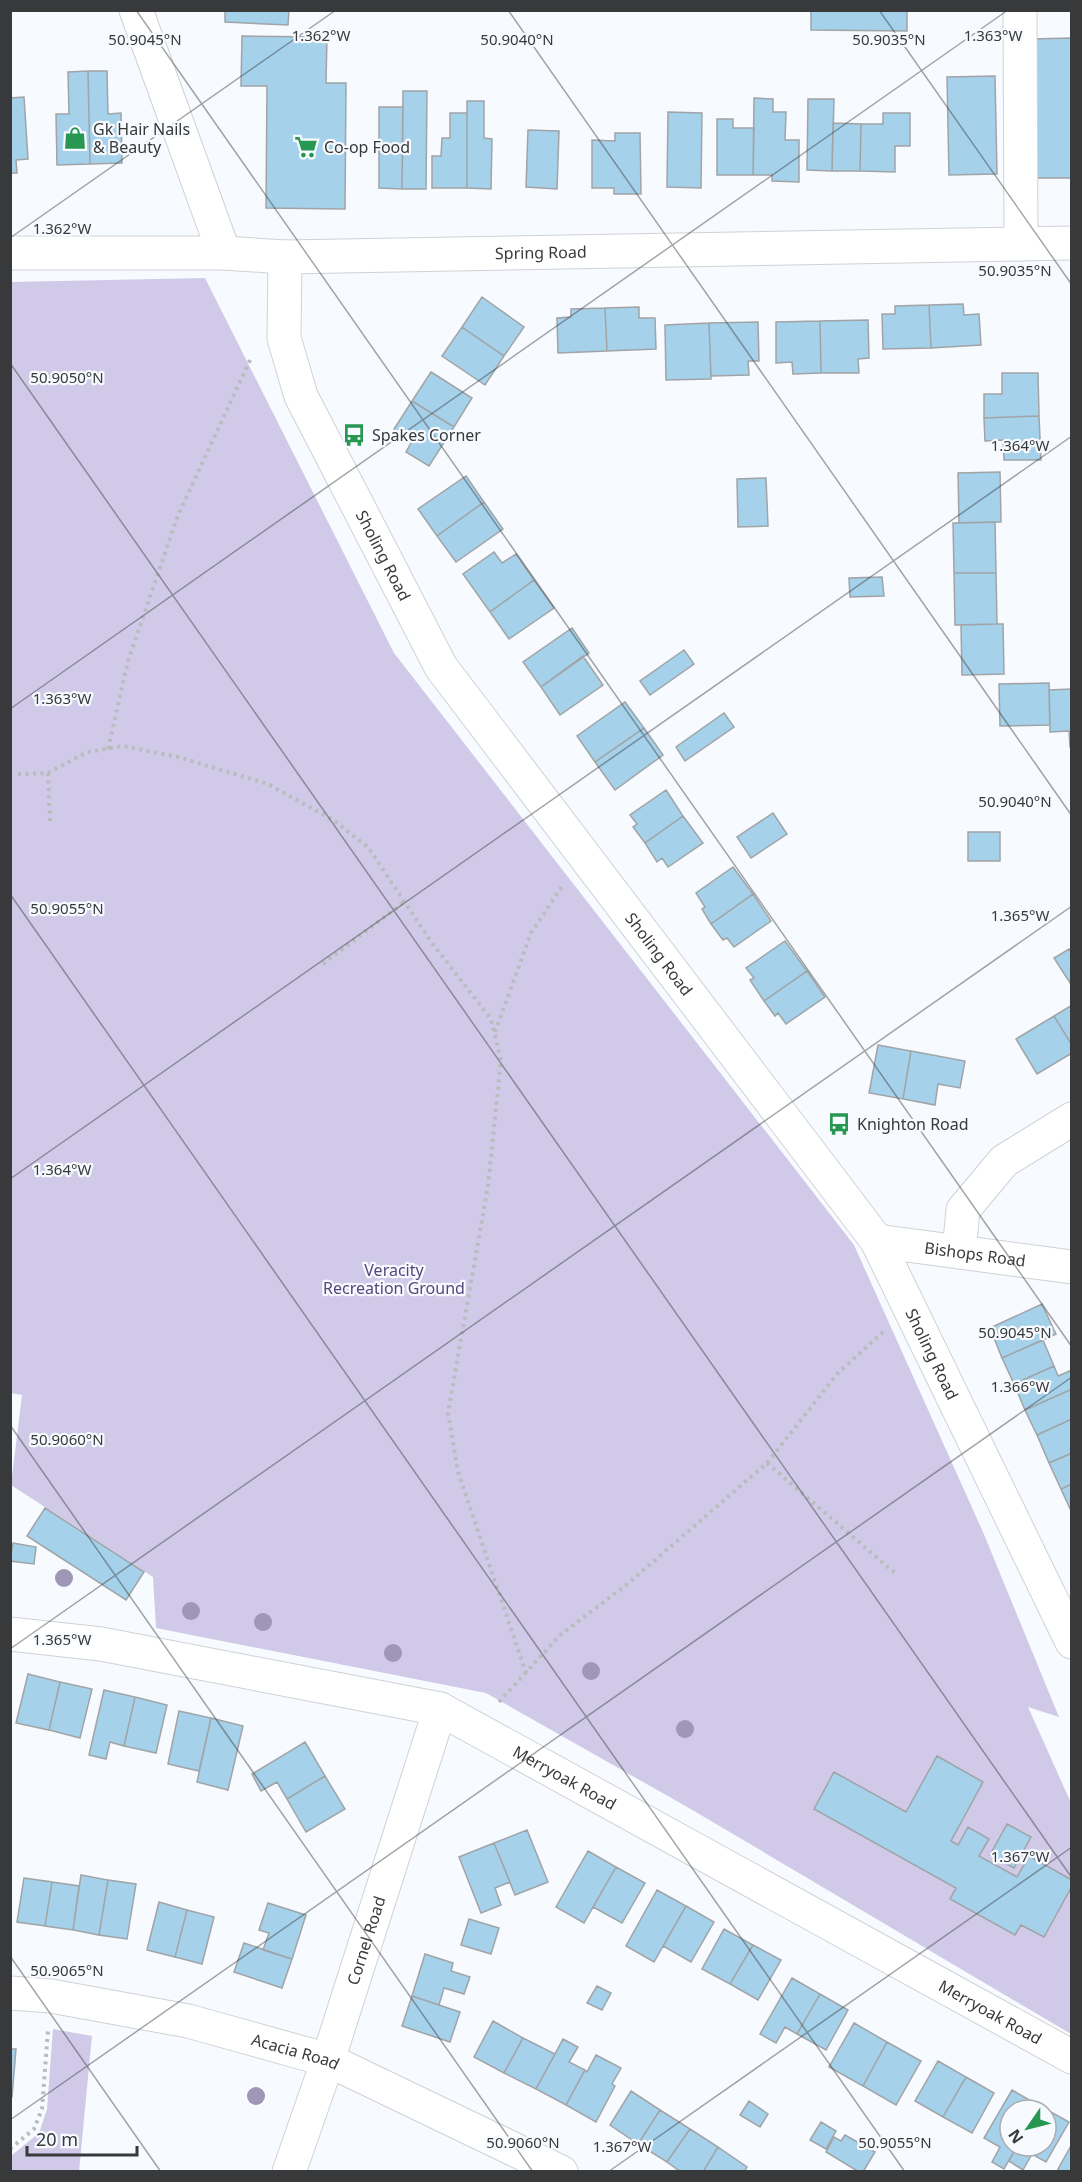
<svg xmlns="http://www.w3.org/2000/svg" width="1082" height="2182" font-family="'Noto Sans',sans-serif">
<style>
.green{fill:#d0cae8}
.building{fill:#a5d1eb;stroke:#a0a4a6;stroke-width:1.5}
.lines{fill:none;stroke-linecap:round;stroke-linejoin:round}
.minor-casing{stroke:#cfd2d6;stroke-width:35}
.path{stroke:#b9bcbf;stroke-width:4;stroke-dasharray:3 4.5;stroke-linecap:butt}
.minor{stroke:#fff;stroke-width:33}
.tree{fill:#9e97b6}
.ticks{fill:none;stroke:#37393a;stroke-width:1.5;stroke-opacity:0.45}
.labels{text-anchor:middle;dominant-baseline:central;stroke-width:4.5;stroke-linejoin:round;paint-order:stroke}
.poi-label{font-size:16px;fill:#37393a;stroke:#f7fafe;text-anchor:start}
.street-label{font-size:16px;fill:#37393a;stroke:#f7fafe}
.park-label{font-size:16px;fill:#55467c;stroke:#f7fafe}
.ticks-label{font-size:15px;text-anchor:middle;fill:#37393a;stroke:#f7fafe;stroke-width:4.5;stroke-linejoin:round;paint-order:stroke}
</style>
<rect width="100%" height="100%" fill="#f7fafe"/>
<!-- green -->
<path class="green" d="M205,278L394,653L854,1245L983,1532L1059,1717L1028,1707L1071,1803V2034L689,1808L486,1693L156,1628L153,1577L11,1485L22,1395L11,1393V282Z
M53,2029L92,2036L79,2171H11V2156L39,2133L47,2109Z"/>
<!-- building -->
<path class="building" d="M225,10H289L288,25L225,22Z
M811,10H907V31L811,30Z
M242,36L327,37L326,83H346L345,209L266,208L267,86H241Z
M1072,38V178H1032L1030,39Z
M88,71L90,164L57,165L56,114H69L68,72Z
M88,71H107L108,114L121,113L122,163L90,164Z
M995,76L997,174L949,175L947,77Z
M403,91H427L426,189H402Z
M24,97L28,159L16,160L17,173H10V98Z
M754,98L773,99V112H786L785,140H799V182L772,181V175H753Z
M808,99H834L832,171L807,170Z
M467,101H484V138L492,139L491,189L467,188Z
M379,107H403L402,189L379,188Z
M668,112L702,113L701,188L667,187Z
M450,113H467V188H432V156H441L442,138H450Z
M883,113H910V146H895V172L860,171L861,124H883Z
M717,119H733V128H754L753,175H717Z
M833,123L861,124L860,171H832Z
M528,130L559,131L557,189L526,187Z
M615,133H640L641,194H614V188H592V140L615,141Z
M482,297L524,327L504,356L462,327Z
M963,304L964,315L979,314L981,345L931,348L929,305Z
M929,305L931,348L883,349L882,314H895V306Z
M639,307V318H655L656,349L607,351L605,308Z
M605,308L607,351L558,353L557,318L571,317V309Z
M868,320L869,358L858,359L859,373H821L820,321Z
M820,321L821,373L793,374L792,362L776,363V322Z
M758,322L759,361H748L749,375L711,376L709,323Z
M709,323L711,379L666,380L665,325Z
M462,327L504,356L485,385L442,356Z
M431,372L472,398L454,427L412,401Z
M1002,373H1038L1039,416L984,418V394H1002Z
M412,401L454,427L429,466L406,452L412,441L394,429Z
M1039,416L1041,460H1004L1003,440L985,441L984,418Z
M1000,472L1001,522L959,523L958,473Z
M466,476L484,502L437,536L418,509Z
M766,478L768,526L738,527L737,479Z
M484,502L503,529L456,562L437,536Z
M995,522L996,573H954L953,523Z
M494,552L502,563L516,554L534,580L490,612L463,574Z
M954,573H996L997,624L955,625Z
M882,577L884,596L850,597L849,578Z
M534,580L554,608L509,639L490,612Z
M997,624H1003L1004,674L962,675L961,625Z
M572,628L589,653L541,687L523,662Z
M684,650L694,664L650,695L640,681Z
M583,656L603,685L560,715L541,687Z
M1049,683L1050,725L1000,726L999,684Z
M1072,689V747H1070L1069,731L1050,732L1049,690Z
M625,702L644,728L595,762L577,736Z
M724,713L734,727L685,761L676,747Z
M644,728L663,755L615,790L595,762Z
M666,790L683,816L645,843L633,827L637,824L630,815Z
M773,813L787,834L751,858L737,837Z
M683,816L703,843L668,867L662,858L657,862L645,843Z
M968,832H1000V861H968Z
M733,867L753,894L711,924L702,909L705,907L696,893Z
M753,894L771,921L734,947L727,938L723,940L711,924Z
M785,941L807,971L764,1001L750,980L754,978L746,968Z
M1069,949L1072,954V986L1054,958Z
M807,971L825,997L786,1024L778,1013L775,1016L764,1001Z
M1072,1005V1045L1054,1016Z
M1054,1016L1072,1045V1053L1037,1074L1016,1039Z
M878,1045L911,1051L903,1099L869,1093Z
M911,1051L965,1061L960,1088L938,1084L935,1105L903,1099Z
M1042,1304L1056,1334L1002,1358L990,1328Z
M1043,1340L1054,1366L1014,1384L1002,1358Z
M1054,1366L1058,1376L1072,1370V1389L1025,1410L1014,1384Z
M1072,1389V1419L1037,1435L1025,1410Z
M1072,1419V1453L1049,1463L1037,1435Z
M1072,1453V1484L1061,1489L1049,1463Z
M1072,1484V1513L1061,1489Z
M45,1508L144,1572L126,1600L27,1536Z
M13,1543L36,1547L34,1564L10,1561Z
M28,1674L60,1682L49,1730L16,1723Z
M60,1682L92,1689L80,1738L49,1730Z
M104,1690L135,1697L124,1746L110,1742L106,1759L89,1755Z
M135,1697L167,1705L156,1753L124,1746Z
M179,1711L211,1718L199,1771L168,1764Z
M211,1718L243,1726L228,1790L197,1782Z
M305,1742L325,1776L287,1799L277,1782L261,1791L252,1774Z
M937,1756L983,1782L951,1841L958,1845L968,1827L989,1839L979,1856L1017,1877L1029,1856L1072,1880V1886L1044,1937L1021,1925L1015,1935L950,1899L956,1888L814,1809L834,1772L906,1812Z
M325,1776L345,1809L306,1832L287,1799Z
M1007,1824L1031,1837L1014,1868L990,1855Z
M527,1830L548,1882L515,1895L494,1843Z
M494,1843L510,1882L495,1888L501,1905L481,1913L459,1857Z
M588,1851L616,1867L584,1923L556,1907Z
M616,1867L645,1883L622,1923L593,1907Z
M81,1875L108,1880L99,1935L73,1930Z
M24,1878L52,1882L45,1926L17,1922Z
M108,1880L136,1884L127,1939L99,1935Z
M52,1882L79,1886L73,1930L45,1926Z
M657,1890L686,1906L654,1962L626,1946Z
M159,1902L187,1910L175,1957L147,1950Z
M268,1903L306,1915L292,1959L263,1950L269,1933L259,1930Z
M686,1906L714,1922L691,1962L663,1946Z
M187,1910L214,1917L202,1964L175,1957Z
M469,1919L499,1928L491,1954L461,1945Z
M724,1929L753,1945L730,1984L702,1969Z
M244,1943L292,1959L282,1988L234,1972Z
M753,1945L781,1960L758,2000L730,1984Z
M425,1954L453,1963L451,1971L470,1977L464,1994L444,1988L439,2005L412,1996Z
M792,1978L820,1994L797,2034L785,2027L776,2043L760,2034Z
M597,1986L611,1993L602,2010L587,2003Z
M820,1994L848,2010L826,2050L797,2034Z
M412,1996L460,2012L450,2042L402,2026Z
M493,2021L523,2038L504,2073L474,2057Z
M854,2023L887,2042L863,2086L829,2067Z
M523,2038L555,2054L536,2089L504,2073Z
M563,2039L578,2047L569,2062L585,2070L566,2105L536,2089Z
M887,2042L921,2061L896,2105L863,2086Z
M10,2049H16L12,2097H10Z
M596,2055L621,2068L612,2084L615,2086L596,2122L566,2105L585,2070L587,2072Z
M938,2061L966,2077L943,2117L915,2101Z
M966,2077L994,2093L972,2133L943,2117Z
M1012,2090L1040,2106L1038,2110H1010V2146H1017L1004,2169L992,2162L1000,2147L984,2138Z
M631,2091L660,2110L638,2144L610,2125Z
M749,2101L768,2114L760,2127L740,2115Z
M1040,2106L1069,2122L1046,2162L1032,2154L1023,2170L1009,2161L1017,2146H1046V2110H1038Z
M660,2110L690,2129L667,2162L638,2144Z
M821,2122L836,2131L826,2149L810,2140Z
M690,2129L718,2147L703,2172H681L667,2162Z
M845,2135L875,2152L863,2172H859L826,2152L834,2137L841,2141Z
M1072,2144V2172H1062L1058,2169Z
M718,2147L747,2167L744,2172H703Z"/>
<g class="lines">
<!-- minor casing -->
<g class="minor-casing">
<g id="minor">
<path d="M136,10L224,253"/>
<path d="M1020,10L1021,244"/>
<path id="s1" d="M10,253H224L285,257L1072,243"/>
<path id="s2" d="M285,257L284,338L301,396L441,667L877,1241L1072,1642"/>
<path id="s3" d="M877,1241L1072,1267"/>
<path d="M959,1252L963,1210L1004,1161L1072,1119"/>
<path id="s4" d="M10,1634L101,1644L440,1709L1072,2057"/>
<path id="s5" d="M10,1993L51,1996L188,2021L328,2060L561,2172"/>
<path id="s6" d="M289,2172L328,2060L440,1709"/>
</g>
</g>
<!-- path -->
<path class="path" d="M108,749L128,661L178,515L252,356
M48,773L50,821
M18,774L48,773L87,752L123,746L178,757L268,784L333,820L368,847L432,943L491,1019L501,1060L488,1186L448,1413L458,1472L526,1673
M323,964L404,902
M495,1032L531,933L563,885
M767,1463L896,1574
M499,1702L560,1635L625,1586L767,1463L838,1373L883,1332
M10,2149L34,2129L42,2109L48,2030"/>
<!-- minor -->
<use href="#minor" class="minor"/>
</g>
<!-- trees -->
<g class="tree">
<circle cx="64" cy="1578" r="9"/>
<circle cx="191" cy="1611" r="9"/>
<circle cx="263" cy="1622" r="9"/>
<circle cx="393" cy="1653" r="9"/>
<circle cx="591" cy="1671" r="9"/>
<circle cx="685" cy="1729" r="9"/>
<circle cx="256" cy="2096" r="9"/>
</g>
<!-- ticks -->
<path class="ticks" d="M136,10L1072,1347M508,10L1072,816M879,10L1072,285M10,238L336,10M10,363L1072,1878M10,709L1008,10M10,894L905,2172M10,1179L1072,436M10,1425L533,2172M10,1649L1072,906M10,1956L161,2172M10,2120L1072,1377M608,2172L1072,1847"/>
<!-- icons -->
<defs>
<g id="shop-bare" transform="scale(1.8)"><path d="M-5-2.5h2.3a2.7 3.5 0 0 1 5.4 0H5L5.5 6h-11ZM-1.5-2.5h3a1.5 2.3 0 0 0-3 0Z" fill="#279751" stroke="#f7fafe" stroke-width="2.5" paint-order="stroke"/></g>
<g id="supermarket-bare" transform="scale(1.8)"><path d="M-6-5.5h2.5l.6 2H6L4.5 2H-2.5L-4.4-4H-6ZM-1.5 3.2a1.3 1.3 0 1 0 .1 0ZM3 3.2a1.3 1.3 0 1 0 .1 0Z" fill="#279751" stroke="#f7fafe" stroke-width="2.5" paint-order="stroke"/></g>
<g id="bus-bare" transform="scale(1.8)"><path d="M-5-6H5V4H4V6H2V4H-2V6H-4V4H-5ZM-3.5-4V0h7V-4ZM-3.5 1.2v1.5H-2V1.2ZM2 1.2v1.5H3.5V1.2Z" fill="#279751" stroke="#f7fafe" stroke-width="2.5" paint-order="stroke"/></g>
</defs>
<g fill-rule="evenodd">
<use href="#shop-bare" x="75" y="138"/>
<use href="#supermarket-bare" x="306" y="147"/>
<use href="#bus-bare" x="354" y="435"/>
<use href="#bus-bare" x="839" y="1124"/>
</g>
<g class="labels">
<!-- poi labels -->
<g class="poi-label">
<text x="93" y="129">Gk Hair Nails<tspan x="93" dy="18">&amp; Beauty</tspan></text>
<text x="324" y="147">Co-op Food</text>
<text x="372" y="435">Spakes Corner</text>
<text x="857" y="1124">Knighton Road</text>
</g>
<!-- street labels -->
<g class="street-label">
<text stroke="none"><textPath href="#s1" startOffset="531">Spring Road</textPath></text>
<text stroke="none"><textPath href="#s2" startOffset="321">Sholing Road</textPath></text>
<text stroke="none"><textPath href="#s2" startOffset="807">Sholing Road</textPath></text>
<text stroke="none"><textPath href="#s3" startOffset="99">Bishops Road</textPath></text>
<text stroke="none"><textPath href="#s2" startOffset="1293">Sholing Road</textPath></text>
<text stroke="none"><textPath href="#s4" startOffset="579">Merryoak Road</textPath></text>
<text stroke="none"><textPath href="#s6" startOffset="244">Cornel Road</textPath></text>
<text stroke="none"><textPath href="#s4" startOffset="1065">Merryoak Road</textPath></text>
<text stroke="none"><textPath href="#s5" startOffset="292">Acacia Road</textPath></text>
</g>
<!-- park labels -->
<g class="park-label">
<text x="394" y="1270">Veracity<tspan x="394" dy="18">Recreation Ground</tspan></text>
</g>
</g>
<g class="ticks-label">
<text x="321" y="41">1.362°W</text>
<text x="993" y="41">1.363°W</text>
<text x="145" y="45">50.9045°N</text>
<text x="517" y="45">50.9040°N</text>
<text x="889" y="45">50.9035°N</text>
<text x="62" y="234">1.362°W</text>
<text x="1015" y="276">50.9035°N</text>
<text x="67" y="383">50.9050°N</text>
<text x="1020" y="451">1.364°W</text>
<text x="62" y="704">1.363°W</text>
<text x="1015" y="807">50.9040°N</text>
<text x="67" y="914">50.9055°N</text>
<text x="1020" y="921">1.365°W</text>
<text x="62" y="1175">1.364°W</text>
<text x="1015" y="1338">50.9045°N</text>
<text x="1020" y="1392">1.366°W</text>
<text x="67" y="1445">50.9060°N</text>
<text x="62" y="1645">1.365°W</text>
<text x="1020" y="1862">1.367°W</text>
<text x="67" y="1976">50.9065°N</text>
<text x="523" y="2148">50.9060°N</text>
<text x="895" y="2148">50.9055°N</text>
<text x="622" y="2152">1.367°W</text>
</g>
<!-- border -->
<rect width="1082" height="2182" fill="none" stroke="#37393a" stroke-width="24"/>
<!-- north arrow -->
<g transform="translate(1028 2128) rotate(235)"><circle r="28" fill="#f7fafe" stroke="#aaadb0" stroke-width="1.5"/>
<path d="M0-4.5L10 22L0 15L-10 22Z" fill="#279751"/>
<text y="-9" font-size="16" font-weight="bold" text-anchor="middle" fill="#37393a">N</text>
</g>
<!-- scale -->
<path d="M27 2146v9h110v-9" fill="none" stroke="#37393a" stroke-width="3"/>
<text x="36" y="2146" font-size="18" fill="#37393a" stroke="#f7fafe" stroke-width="4.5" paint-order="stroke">20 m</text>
</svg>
